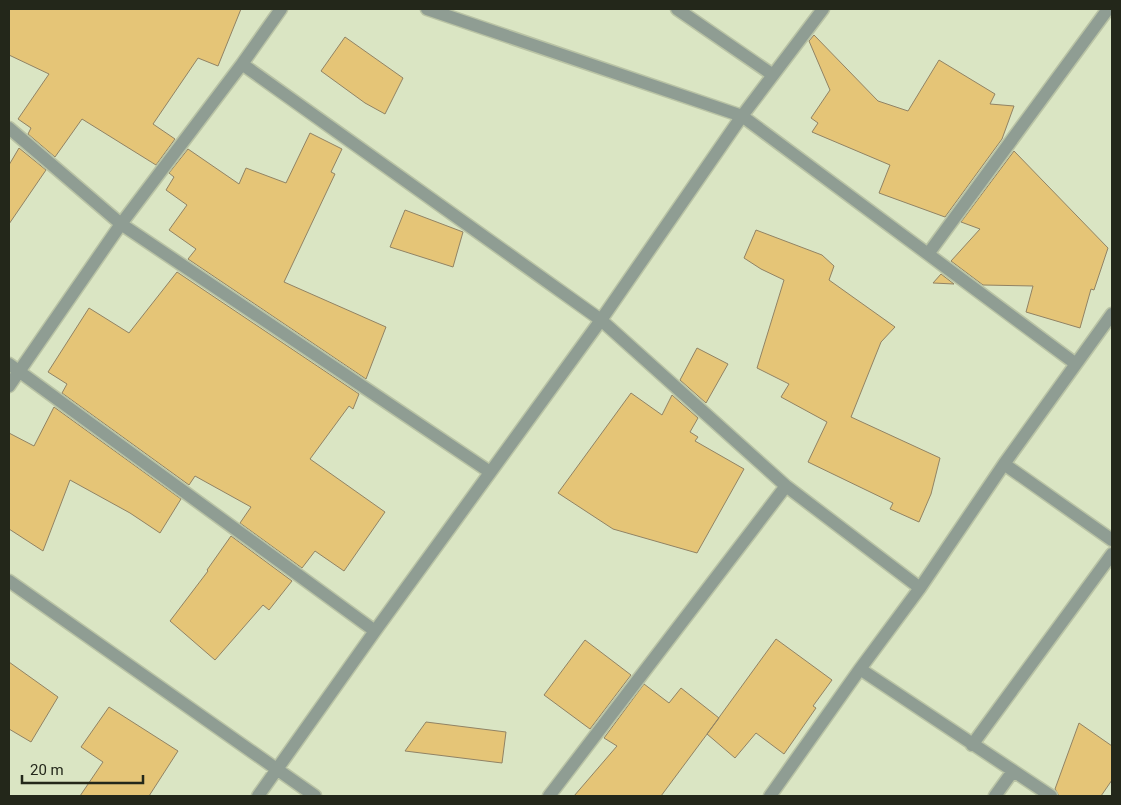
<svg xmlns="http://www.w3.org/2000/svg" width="1121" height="805" font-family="Roboto,sans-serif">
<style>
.building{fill:#e5c577;stroke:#918364}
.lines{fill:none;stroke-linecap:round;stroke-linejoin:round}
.street-casing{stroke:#b9c3a5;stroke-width:15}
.street{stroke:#8f9d93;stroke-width:12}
</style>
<rect width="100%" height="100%" fill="#dae5c3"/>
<!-- building -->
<path class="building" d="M9,9H241L218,66L198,58L153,124L175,139L156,165L82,119L55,157L28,134L31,128L18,119L49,74L9,55Z
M814,35L878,101L908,111L939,60L995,94L990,104L1014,106L1002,139L945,217L879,193L890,165L812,132L818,123L811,118L830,90L809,41Z
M345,37L403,78L385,114L365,103L321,71Z
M310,133L342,149L331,172L335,174L284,282L386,327L366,379L188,259L196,249L169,230L187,205L166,190L174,177L169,173L188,149L239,184L246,168L286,183Z
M19,148L46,170L9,224V165Z
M1014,151L1108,248L1094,290L1091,289L1080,328L1026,312L1033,286L983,285L951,261L980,229L961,222Z
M405,210L463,232L453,267L390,247Z
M756,230L822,255L834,266L829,280L895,327L881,342L851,417L940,458L931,494L919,522L890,509L893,503L808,462L827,422L781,397L789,384L757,368L784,280L761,269L744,258Z
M177,272L359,394L353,409L349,406L310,459L385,512L344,571L315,551L302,568L240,523L251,507L195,476L189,485L62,393L67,384L48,372L89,308L129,333Z
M941,274L954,284L933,283Z
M697,348L728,364L706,403L680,380Z
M631,393L662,415L672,395L698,418L690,432L698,437L695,441L744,469L697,553L613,529L558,493Z
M54,407L181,499L160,533L130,513L70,480L43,551L9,529V433L34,446Z
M231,536L292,581L269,610L263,605L215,660L170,621L208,571L207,570Z
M776,639L832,680L813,706L816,708L784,754L756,733L735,758L707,734Z
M585,640L631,675L590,729L544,695Z
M9,662L58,697L31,742L9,729Z
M644,684L669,703L681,688L719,718L661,796H574L617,746L604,738Z
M109,707L178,751L149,796H80L103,762L81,747Z
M426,722L506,732L502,763L405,751Z
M1079,723L1112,746V780L1101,796H1059L1055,789Z"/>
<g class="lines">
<!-- street casing -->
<g class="street-casing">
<path id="street" d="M427,9L742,116L1076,364
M677,9L773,75
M242,64L601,320L786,486L920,588
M9,128L121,224L490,472
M928,254L1108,9
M9,364L375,631
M9,386L121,224L242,64L281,9
M1004,464L1112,540
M9,581L315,796
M860,669L1051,796
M972,745L1112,554
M258,796L375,631L601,320L742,116L823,9
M549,796L786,486
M770,796L860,669L920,588L1004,464L1112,314
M995,796L1013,771"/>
</g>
<!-- street -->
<use href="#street" class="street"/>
</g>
<!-- border -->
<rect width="1121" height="805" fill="none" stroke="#23271a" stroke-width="20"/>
<!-- scale -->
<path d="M22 775v8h121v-8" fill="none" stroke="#23271a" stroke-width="2.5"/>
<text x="30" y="775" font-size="15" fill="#23271a" stroke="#dae5c3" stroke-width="4" paint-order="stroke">20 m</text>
</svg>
